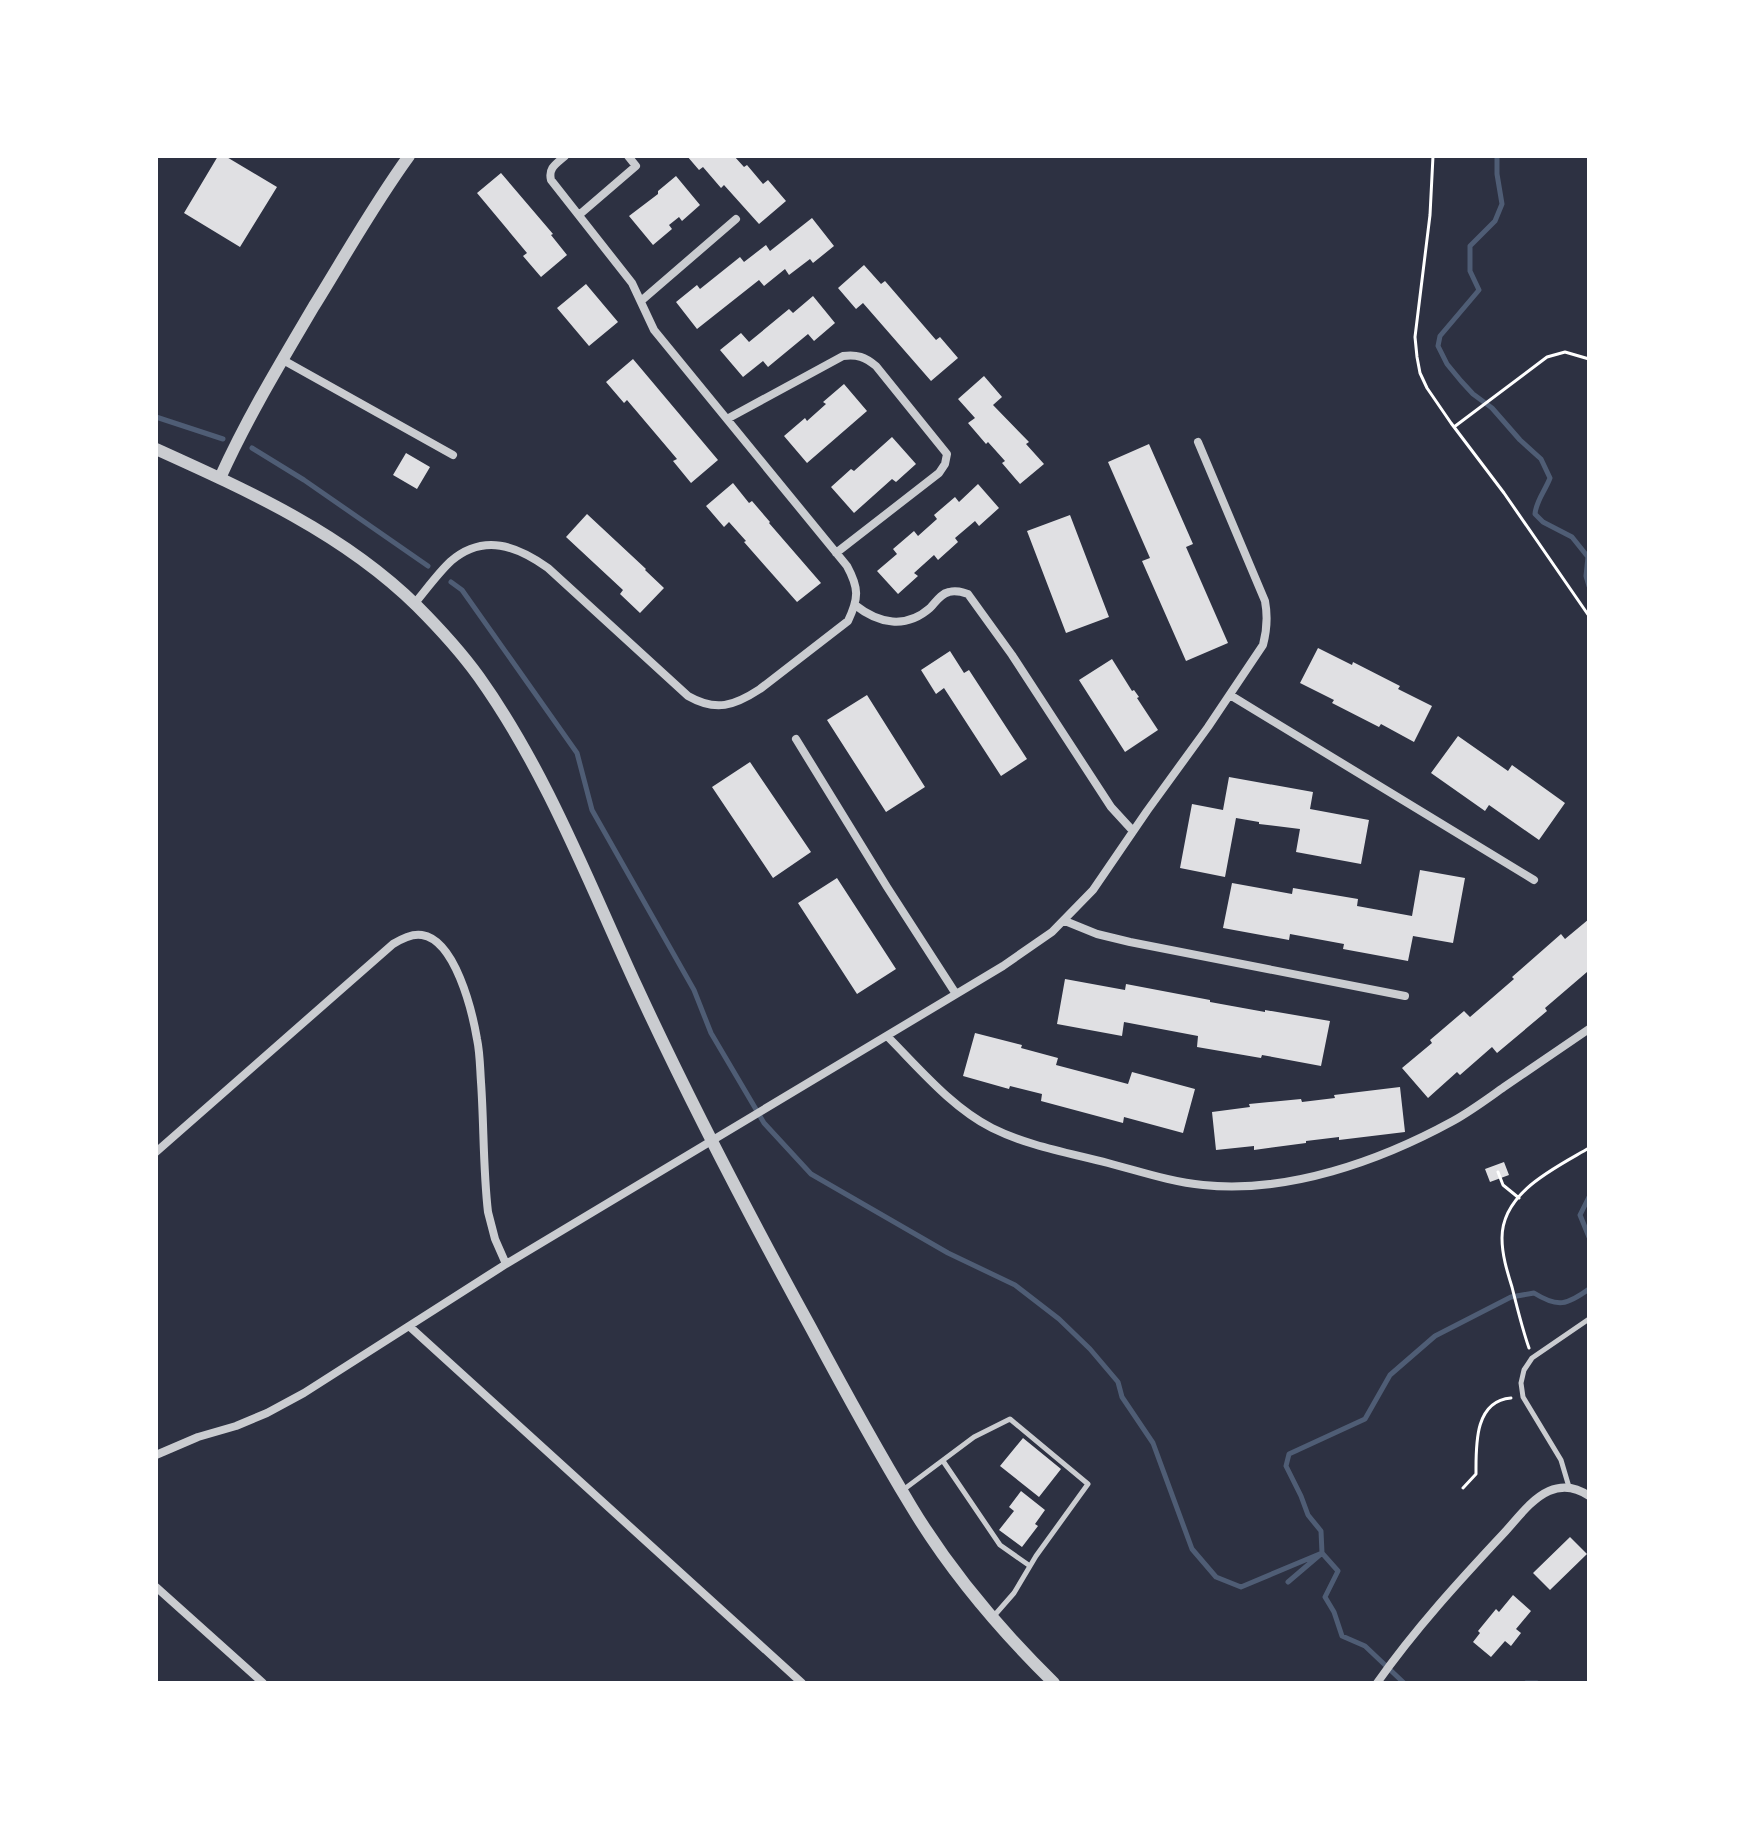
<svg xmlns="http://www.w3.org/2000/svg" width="1745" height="1839" font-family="Commissioner,sans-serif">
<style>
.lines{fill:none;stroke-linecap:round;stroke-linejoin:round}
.stream{stroke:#4f5d75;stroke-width:5}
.building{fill:#e0e0e3}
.path{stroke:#fff;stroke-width:3}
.service{stroke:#caccd0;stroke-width:5}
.minor{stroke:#caccd0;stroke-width:8}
.tertiary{stroke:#caccd0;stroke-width:12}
</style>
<rect width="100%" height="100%" fill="#2d3142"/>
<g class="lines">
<!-- stream -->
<path class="stream" d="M1497,156V174L1502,204L1495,221L1470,246V271L1479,290L1440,336L1438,346L1447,364L1461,381L1473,394L1492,408L1520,440L1541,459L1550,478C1545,491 1536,501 1535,514L1543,522L1572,537L1588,557L1586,576L1589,586
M156,417L223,439
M252,448L304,480L428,566
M451,582L462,590L577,753L592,810L694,990L711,1033L764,1123L811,1174L948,1253L1015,1285L1059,1319L1090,1349L1118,1382L1122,1397L1153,1443L1192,1549L1216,1577L1241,1587L1322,1553L1321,1531L1308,1515L1301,1496L1286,1466L1289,1454L1365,1419L1390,1375L1435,1336L1511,1297L1534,1293C1558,1308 1567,1305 1589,1289
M1589,1197L1580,1215L1589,1237
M1288,1582L1322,1553L1338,1571L1325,1597L1334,1612L1342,1636L1365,1646L1404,1683
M1526,1683H1537"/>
</g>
<!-- building -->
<path class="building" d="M218,156H225L277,187L240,247L184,213Z
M687,156H734L744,167L747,165L763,184L768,180L786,201L759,224L724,185L721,188L703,167L699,170Z
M501,173L553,234L551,235L567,255L541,277L523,256L527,253L477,193Z
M676,176L700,205L682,221L679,217L669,225L672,229L653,245L629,216L658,194V191Z
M812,218L834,246L813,263L810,259L789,275L785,269L764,286L759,280L697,329L676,302L697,285L700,289L740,257L744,262L766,245L770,251Z
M864,265L881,284L885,281L936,340L940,337L958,358L931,381L863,303L856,309L838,288Z
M586,284L618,322L589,346L557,308Z
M813,296L835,323L814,341L808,334L768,367L763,361L743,377L720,350L741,333L749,342L789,309L793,313Z
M633,359L718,460L691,483L673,461L677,459L627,400L624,403L606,382Z
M984,376L1002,397L993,405L1029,442L1026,444L1044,464L1020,484L1002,463L1005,461L988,442L986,444L968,423L975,418L958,399Z
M844,384L867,411L807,463L784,436L805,418L807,421L826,404L823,402Z
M892,437L916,464L896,482L892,479L854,513L831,487L851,469L854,471Z
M1149,444L1193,544L1186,547L1228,643L1186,661L1142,561L1150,558L1108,462Z
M406,453L430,467L417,489L393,475Z
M733,483L749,503L752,501L770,522L769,523L821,583L797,602L744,542L746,541L729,522L724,527L706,506Z
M978,484L999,508L979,526L975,521L955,538L958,542L938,560L934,555L914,573L918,576L898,594L877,571L897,554L893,549L914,531L918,536L937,519L934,515L955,497L959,502Z
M587,514L646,569L645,570L664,588L640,613L620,594L623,590L566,537Z
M1070,515L1109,617L1066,633L1027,531Z
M1318,648L1352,665L1353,662L1400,686L1398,689L1432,706L1414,742L1381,724L1379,727L1332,703L1334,700L1300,683Z
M950,651L964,673L969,670L1027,759L1001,776L944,688L936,694L921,670Z
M1112,659L1132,691L1134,690L1139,697L1137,698L1158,730L1125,752L1079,680Z
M867,695L925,787L886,812L827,720Z
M1458,736L1508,771L1512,765L1565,803L1539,840L1489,805L1485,811L1431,773Z
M750,762L811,852L773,878L712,787Z
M1229,777L1313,792L1310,809L1369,820L1361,864L1296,852L1300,829L1259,824V822L1236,818L1225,877L1180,868L1192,804L1223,810Z
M1420,870L1465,878L1453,943L1413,936L1408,961L1343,949L1344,944L1290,934L1289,940L1223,928L1232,883L1292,894L1293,888L1358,899L1357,906L1412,916Z
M837,878L896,969L857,994L798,903Z
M1589,919V975L1587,972L1545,1008L1547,1011L1497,1053L1492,1047L1460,1075L1457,1072L1428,1098L1402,1068L1432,1043L1430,1040L1464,1011L1470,1017L1514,979L1512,977L1561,934L1565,939Z
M1065,979L1125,990L1126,984L1210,1000V1002L1265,1012V1010L1330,1021L1321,1066L1262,1055L1261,1058L1197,1047L1198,1036L1124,1022L1122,1036L1057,1024Z
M975,1033L1022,1045L1021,1048L1058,1058L1056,1065L1128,1084L1132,1072L1195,1089L1183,1133L1124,1117L1123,1123L1041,1101L1042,1094L1010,1086L1009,1089L963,1076Z
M1400,1087L1405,1132L1339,1140V1137L1306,1141V1143L1254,1150V1146L1216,1150L1212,1112L1250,1107L1249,1104L1301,1099L1302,1102L1335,1098L1334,1095Z
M1504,1162L1509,1175L1490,1182L1485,1169Z
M1023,1438L1061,1469L1039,1497L1000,1466Z
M1021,1491L1045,1510L1035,1524L1038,1526L1022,1547L999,1530L1014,1511L1009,1507Z
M1570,1537L1587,1554L1550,1590L1533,1573Z
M1513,1595L1531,1611L1516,1629L1521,1633L1511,1646L1505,1641L1491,1657L1473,1642L1480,1633L1478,1631L1496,1609L1499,1612Z"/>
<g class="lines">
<!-- path -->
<path class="path" d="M1433,156L1430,215L1415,337L1417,357L1420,373L1427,388L1451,423L1504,493L1589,616
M1454,427L1547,357L1565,352L1589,359
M1498,1172L1503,1185L1519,1198
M1529,1348C1522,1328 1517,1307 1512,1287C1507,1271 1502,1255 1502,1238C1502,1192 1555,1168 1589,1148
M1463,1488L1476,1474C1476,1446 1474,1401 1511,1398"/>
<!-- service -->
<path class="service" d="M943,1461L1000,1545L1030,1566
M1569,1487L1561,1460L1523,1397L1521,1383L1524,1370L1532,1358L1589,1319
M903,1490L974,1437L1010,1419L1088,1484L1036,1556L1014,1593L993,1617"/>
<!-- minor -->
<path class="minor" d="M579,215L636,166L628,156
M641,301L736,219
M283,360L453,455
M727,419L843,356C857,354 865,357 876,366L947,454L945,464L939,473L836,553
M415,603C426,590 438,573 451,561C484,533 517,546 548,568L688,696C716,712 734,706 760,689L848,621C859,598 859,588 847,566L654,330L632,283L551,180C548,168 556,164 565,156
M855,605C879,624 906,629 930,608C936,602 940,594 949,592C956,590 962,592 968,594L1012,655L1111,807L1133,831
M1230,695L1534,880
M796,739L887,887L956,994
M1065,921L1097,934L1130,942L1405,996
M887,1036C919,1068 951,1107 992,1128C1028,1146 1070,1153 1108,1163C1139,1171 1171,1182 1203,1185C1287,1194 1380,1161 1453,1121C1471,1111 1487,1099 1504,1087C1532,1068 1561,1048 1589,1029
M156,1152L393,944C401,939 412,933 422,935C455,940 472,1010 477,1039C480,1053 480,1068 481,1082C484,1125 483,1169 488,1212L495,1239L506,1264
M409,1326L802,1683
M156,1455L198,1437L236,1426L267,1413L304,1393L506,1264L1003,966L1052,932L1093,890L1147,811L1208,727L1263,645C1267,630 1268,617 1265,601L1198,442
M156,1587L263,1683
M1377,1683C1415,1629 1460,1580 1504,1533C1517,1519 1531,1499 1549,1491C1563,1485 1576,1487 1589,1496"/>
<!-- tertiary -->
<path class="tertiary" d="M156,449C249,491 344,534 417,606C439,628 461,652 479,677C546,771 588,881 636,985C690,1102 749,1215 811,1328C843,1388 876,1448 911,1506C950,1571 1000,1630 1054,1683
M220,478C247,418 281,362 314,306C345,256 374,204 409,156"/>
</g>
<!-- border -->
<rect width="1745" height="1839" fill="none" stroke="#ffffff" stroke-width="316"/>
</svg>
